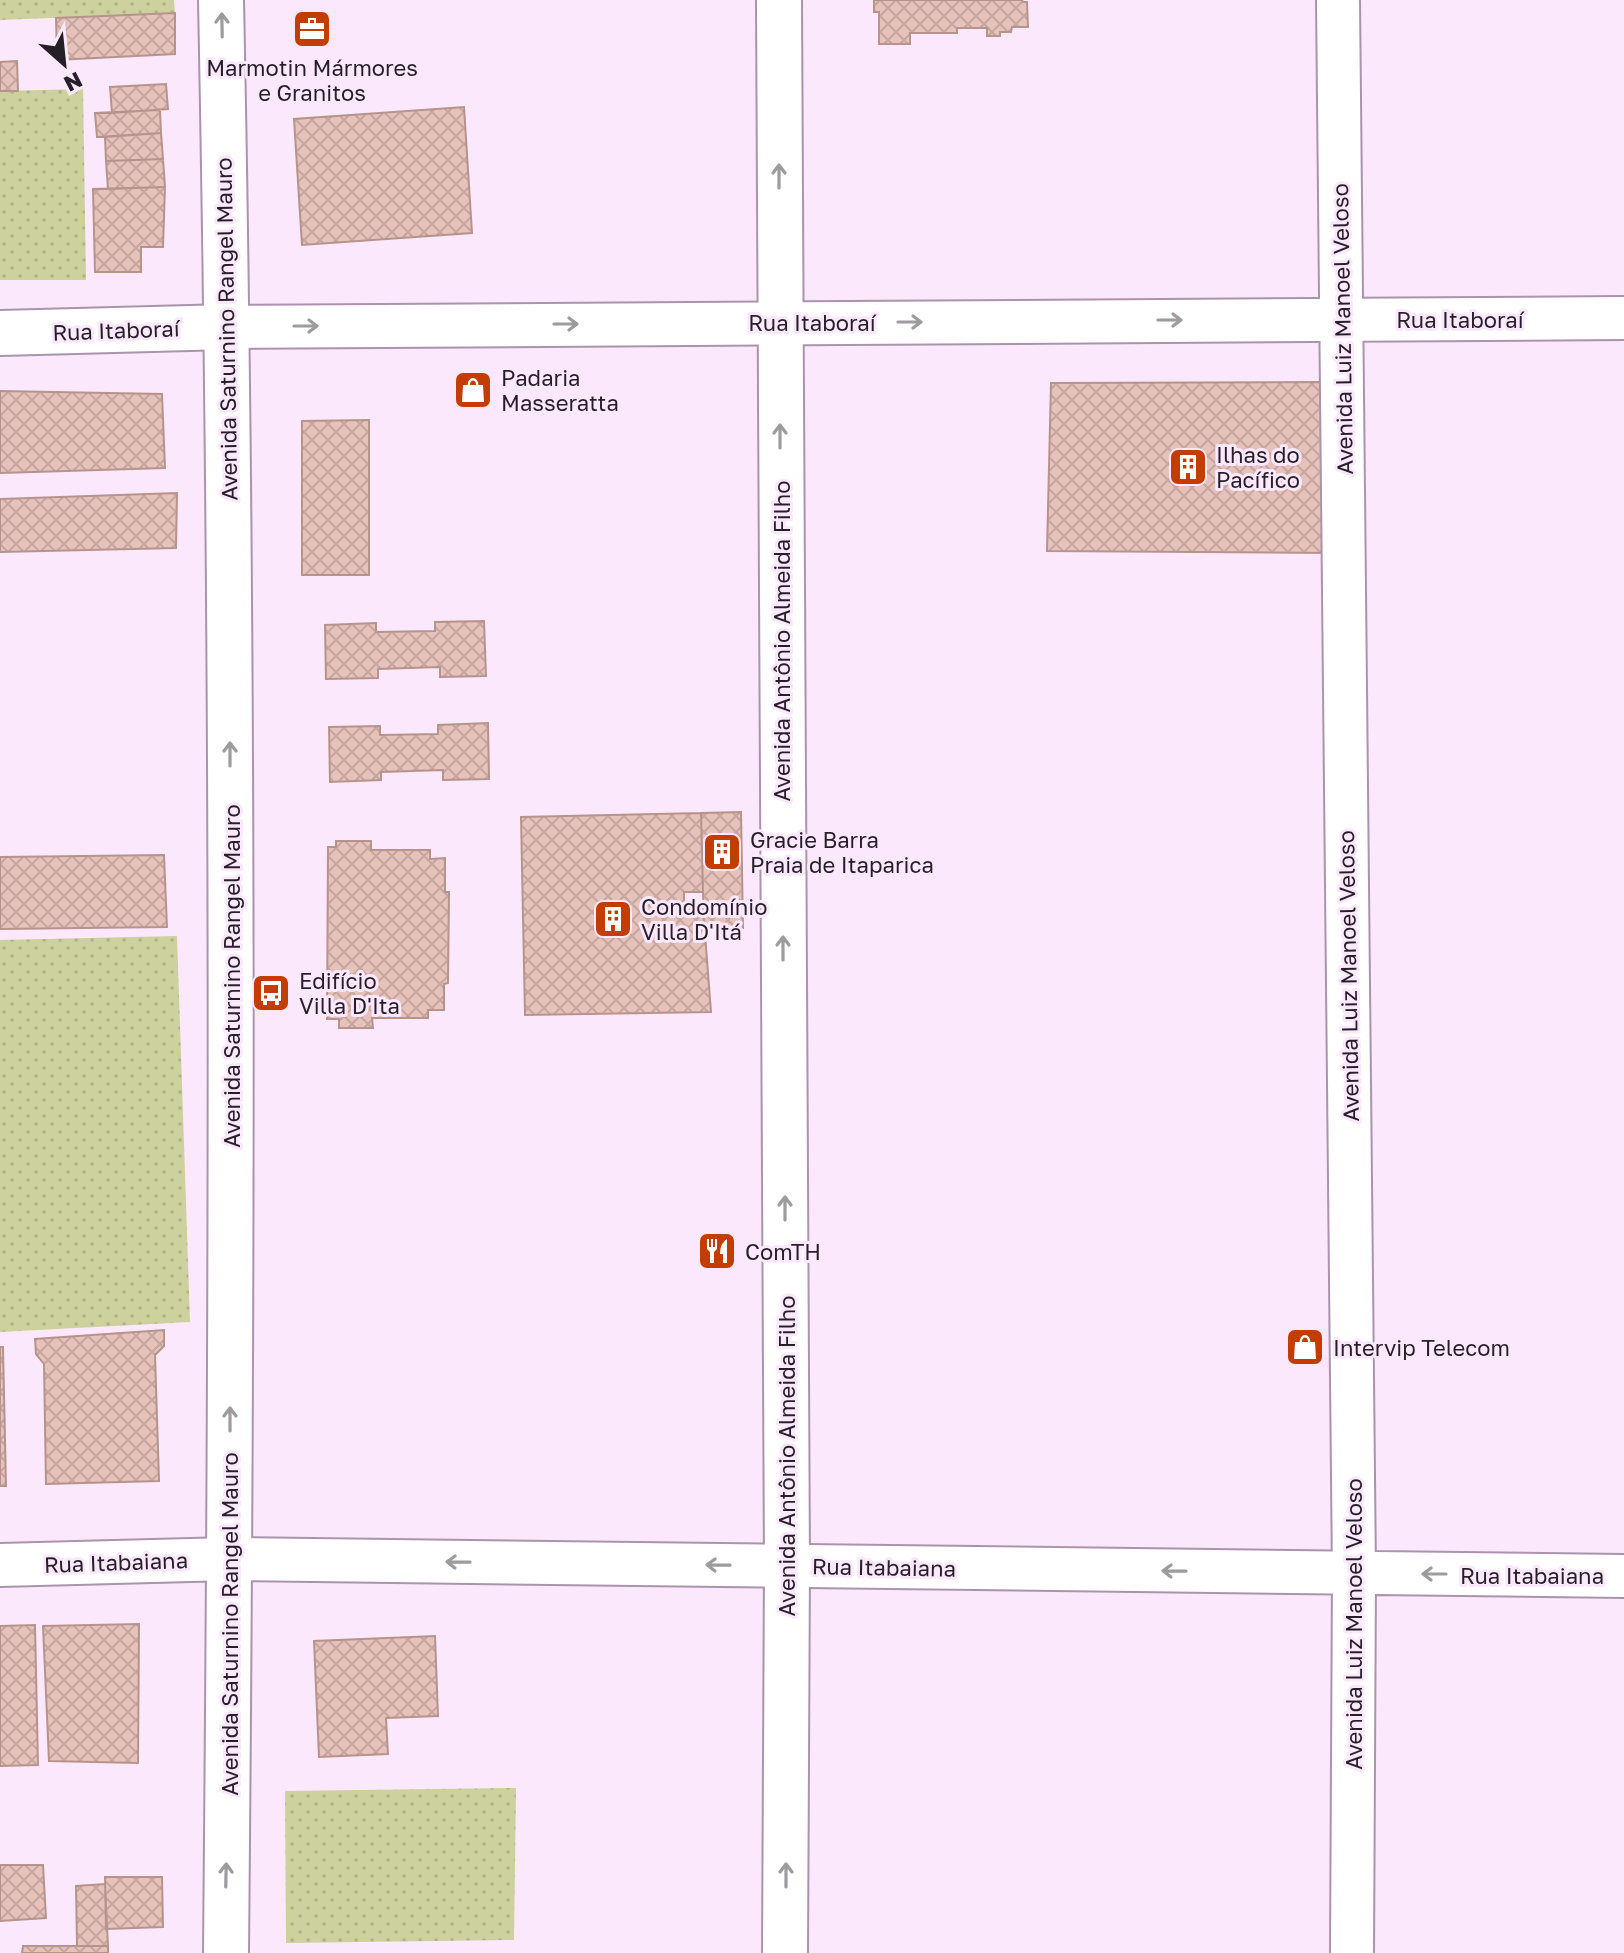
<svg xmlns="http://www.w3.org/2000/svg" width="1624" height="1953" font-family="'Golos Text',sans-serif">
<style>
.grass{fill:url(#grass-dots)}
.building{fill:url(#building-cross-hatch);stroke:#b6948c;stroke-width:2}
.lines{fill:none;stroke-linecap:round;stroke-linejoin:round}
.street-casing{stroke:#a994ac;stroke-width:46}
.secondary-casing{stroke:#a994ac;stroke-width:48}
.primary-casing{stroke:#a994ac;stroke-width:48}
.street{stroke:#fff;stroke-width:42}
.secondary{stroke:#fff;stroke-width:44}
.primary{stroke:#fff;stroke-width:44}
.oneway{stroke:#9e9a9e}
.labels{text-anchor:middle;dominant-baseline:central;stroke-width:6;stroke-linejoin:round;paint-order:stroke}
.poi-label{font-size:22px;fill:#271f28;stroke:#fbe8fd;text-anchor:start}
.street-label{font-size:22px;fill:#271f28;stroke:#fbe8fd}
</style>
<defs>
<pattern id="grass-dots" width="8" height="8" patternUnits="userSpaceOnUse" patternTransform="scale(2)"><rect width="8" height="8" fill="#ccd19e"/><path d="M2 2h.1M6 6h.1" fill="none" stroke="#afb388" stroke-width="1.8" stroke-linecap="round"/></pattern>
<pattern id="building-cross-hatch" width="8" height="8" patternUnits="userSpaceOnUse" patternTransform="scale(2)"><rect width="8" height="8" fill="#e6c2ba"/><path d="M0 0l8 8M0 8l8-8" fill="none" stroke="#c5a6a0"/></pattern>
</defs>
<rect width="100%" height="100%" fill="#fbe8fd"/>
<!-- grass -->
<path class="grass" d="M0,0H174L175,13L0,20Z
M83,89L86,280H0V91Z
M177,936L190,1322L0,1332V940Z
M516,1788L514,1940L286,1943L285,1791Z"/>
<!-- building -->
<path class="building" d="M874,0H1022L1023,2H1027L1028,27H1012L1011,32H1000V36H987V28H957V33H910V44H879V12H874Z
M175,13V54L57,60L56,18Z
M17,61L18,91H0V62Z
M166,84L168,109L112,113L110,87Z
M464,107L472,233L302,245L294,119Z
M160,110L161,133L97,137L95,113Z
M161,133L163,159L106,161L105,137Z
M163,159L165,187L108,189L106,161Z
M165,187L163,247H141V272H95L93,189Z
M1326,382L1329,553L1047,551L1051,383Z
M0,391L162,394L165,468L0,473Z
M369,420V575H302V421Z
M177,493L176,548L0,552V499Z
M484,621L486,676L440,677V667L378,669V678L326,679L325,625L376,623V632L435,631V622Z
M488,723L489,779L443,780V770L381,772V780L330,782L329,727L380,726V735L438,734V725Z
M741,812L743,928L704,929L701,813Z
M701,813L703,892H684V910L703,908L711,1012L525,1015L521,817Z
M336,841H371V850H430V859L445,858V892H449L448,983L444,984V1010H428V1018H372L373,1028H339V1019H327L328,847H336Z
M164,855L167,927L0,929V857Z
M164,1330V1346L155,1355L159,1481L46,1484L44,1364L36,1354L35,1339Z
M0,1347H3L6,1486H0Z
M139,1624L138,1763L49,1761L43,1626Z
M35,1625L38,1765L0,1766V1626Z
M435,1636L438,1716L386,1718L388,1754L319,1757L314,1641Z
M0,1865H43L46,1918L0,1921Z
M105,1877H162L163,1927L106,1929Z
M105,1884L108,1946H77L76,1886Z
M23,1946H108V1953H22Z"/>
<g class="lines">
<!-- street casing -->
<g class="street-casing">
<path id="street" d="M1338,0L1354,1574L1352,1953
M228,327L1624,318
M0,1565L229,1559L1624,1576"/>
</g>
<!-- secondary casing -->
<g class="secondary-casing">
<path id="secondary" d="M779,0L787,1566L785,1953
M0,333L228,327"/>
</g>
<!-- primary casing -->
<g class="primary-casing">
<path id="primary" d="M221,0C234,651 232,1302 226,1953"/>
</g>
<!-- street -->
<use href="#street" class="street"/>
<!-- secondary -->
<use href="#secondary" class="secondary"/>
<!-- primary -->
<use href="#primary" class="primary"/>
</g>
<!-- one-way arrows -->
<defs><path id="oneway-shaft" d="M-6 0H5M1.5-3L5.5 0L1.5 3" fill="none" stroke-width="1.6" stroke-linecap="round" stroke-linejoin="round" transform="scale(2)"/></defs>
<g class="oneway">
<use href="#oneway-shaft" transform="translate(222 25) rotate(-91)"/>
<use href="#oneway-shaft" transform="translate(779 176) rotate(-90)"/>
<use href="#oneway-shaft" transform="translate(1170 320)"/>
<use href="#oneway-shaft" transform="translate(910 322)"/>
<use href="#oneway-shaft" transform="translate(566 324)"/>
<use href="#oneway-shaft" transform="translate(306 326)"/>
<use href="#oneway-shaft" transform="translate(780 436) rotate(-90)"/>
<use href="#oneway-shaft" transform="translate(230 754) rotate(-90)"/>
<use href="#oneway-shaft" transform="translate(783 948) rotate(-90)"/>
<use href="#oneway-shaft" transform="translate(785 1208) rotate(-90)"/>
<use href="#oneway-shaft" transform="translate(230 1419) rotate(-90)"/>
<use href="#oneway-shaft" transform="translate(458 1562) rotate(-179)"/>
<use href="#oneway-shaft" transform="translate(718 1565) rotate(-179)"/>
<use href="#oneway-shaft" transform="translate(1174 1571) rotate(-179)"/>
<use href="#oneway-shaft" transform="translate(1434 1574) rotate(-180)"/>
<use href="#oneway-shaft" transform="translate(226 1875) rotate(-89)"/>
<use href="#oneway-shaft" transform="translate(786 1875) rotate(-90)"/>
</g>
<!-- icons -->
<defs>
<g id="office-square" transform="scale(2)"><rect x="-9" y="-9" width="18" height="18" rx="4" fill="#c33c00" stroke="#fbe8fd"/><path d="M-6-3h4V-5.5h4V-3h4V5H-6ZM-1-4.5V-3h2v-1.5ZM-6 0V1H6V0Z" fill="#fff"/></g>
<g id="shop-square" transform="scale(2)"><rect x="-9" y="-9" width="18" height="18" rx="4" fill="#c33c00" stroke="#fbe8fd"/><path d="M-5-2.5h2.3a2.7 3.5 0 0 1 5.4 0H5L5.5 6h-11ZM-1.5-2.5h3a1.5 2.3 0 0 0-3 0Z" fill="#fff"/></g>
<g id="building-square" transform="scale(2)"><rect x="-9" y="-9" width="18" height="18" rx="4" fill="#c33c00" stroke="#fbe8fd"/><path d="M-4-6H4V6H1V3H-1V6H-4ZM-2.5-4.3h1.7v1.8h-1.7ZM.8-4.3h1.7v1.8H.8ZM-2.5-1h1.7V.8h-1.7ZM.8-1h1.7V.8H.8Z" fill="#fff"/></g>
<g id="bus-square" transform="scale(2)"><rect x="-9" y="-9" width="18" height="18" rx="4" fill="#c33c00" stroke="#fbe8fd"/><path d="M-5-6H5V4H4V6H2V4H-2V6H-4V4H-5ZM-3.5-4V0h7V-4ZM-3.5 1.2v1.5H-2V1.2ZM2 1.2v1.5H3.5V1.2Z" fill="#fff"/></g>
<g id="restaurant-square" transform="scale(2)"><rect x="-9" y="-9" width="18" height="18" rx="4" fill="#c33c00" stroke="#fbe8fd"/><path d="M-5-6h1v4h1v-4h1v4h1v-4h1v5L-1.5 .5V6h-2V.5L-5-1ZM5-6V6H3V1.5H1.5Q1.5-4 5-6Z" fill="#fff"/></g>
</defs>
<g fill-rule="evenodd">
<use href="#office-square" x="312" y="29"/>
<use href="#shop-square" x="473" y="390"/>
<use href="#building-square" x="1188" y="467"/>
<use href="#building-square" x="722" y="852"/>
<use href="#building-square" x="613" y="919"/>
<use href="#bus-square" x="271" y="993"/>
<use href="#restaurant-square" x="717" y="1251"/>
<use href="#shop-square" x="1305" y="1347"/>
</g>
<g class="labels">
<!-- poi labels -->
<g class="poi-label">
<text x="312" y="67" text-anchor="middle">Marmotin Mármores<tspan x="312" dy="25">e Granitos</tspan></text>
<text x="501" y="377">Padaria<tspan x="501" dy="25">Masseratta</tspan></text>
<text x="1216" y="454">Ilhas do<tspan x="1216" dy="25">Pacífico</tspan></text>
<text x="750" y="839">Gracie Barra<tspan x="750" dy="25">Praia de Itaparica</tspan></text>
<text x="641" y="906">Condomínio<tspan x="641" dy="25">Villa D'Itá</tspan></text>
<text x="299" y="980">Edifício<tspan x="299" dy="25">Villa D'Ita</tspan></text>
<text x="745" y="1251">ComTH</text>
<text x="1333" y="1347">Intervip Telecom</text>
</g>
<!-- street labels -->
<g class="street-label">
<text x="1460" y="319">Rua Itaboraí</text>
<text x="812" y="322">Rua Itaboraí</text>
<text transform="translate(226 329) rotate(-91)">Avenida Saturnino Rangel Mauro</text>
<text transform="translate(1342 329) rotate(-91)">Avenida Luiz Manoel Veloso</text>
<text transform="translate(116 330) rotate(-2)">Rua Itaboraí</text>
<text transform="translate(781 641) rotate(-90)">Avenida Antônio Almeida Filho</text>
<text transform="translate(231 976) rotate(-90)">Avenida Saturnino Rangel Mauro</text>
<text transform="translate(1348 976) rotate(-91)">Avenida Luiz Manoel Veloso</text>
<text transform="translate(786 1456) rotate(-90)">Avenida Antônio Almeida Filho</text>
<text transform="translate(116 1562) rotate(-2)">Rua Itabaiana</text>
<text transform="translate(884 1567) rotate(1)">Rua Itabaiana</text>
<text x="1532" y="1575">Rua Itabaiana</text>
<text transform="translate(229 1624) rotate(-90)">Avenida Saturnino Rangel Mauro</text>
<text transform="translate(1353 1624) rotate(-90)">Avenida Luiz Manoel Veloso</text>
</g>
</g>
<!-- north arrow -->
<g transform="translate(64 64) rotate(153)" stroke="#fbe8fd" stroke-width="6" paint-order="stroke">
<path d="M0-6L14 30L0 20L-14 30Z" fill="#271f28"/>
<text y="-12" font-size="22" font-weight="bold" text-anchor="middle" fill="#271f28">N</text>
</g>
</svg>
